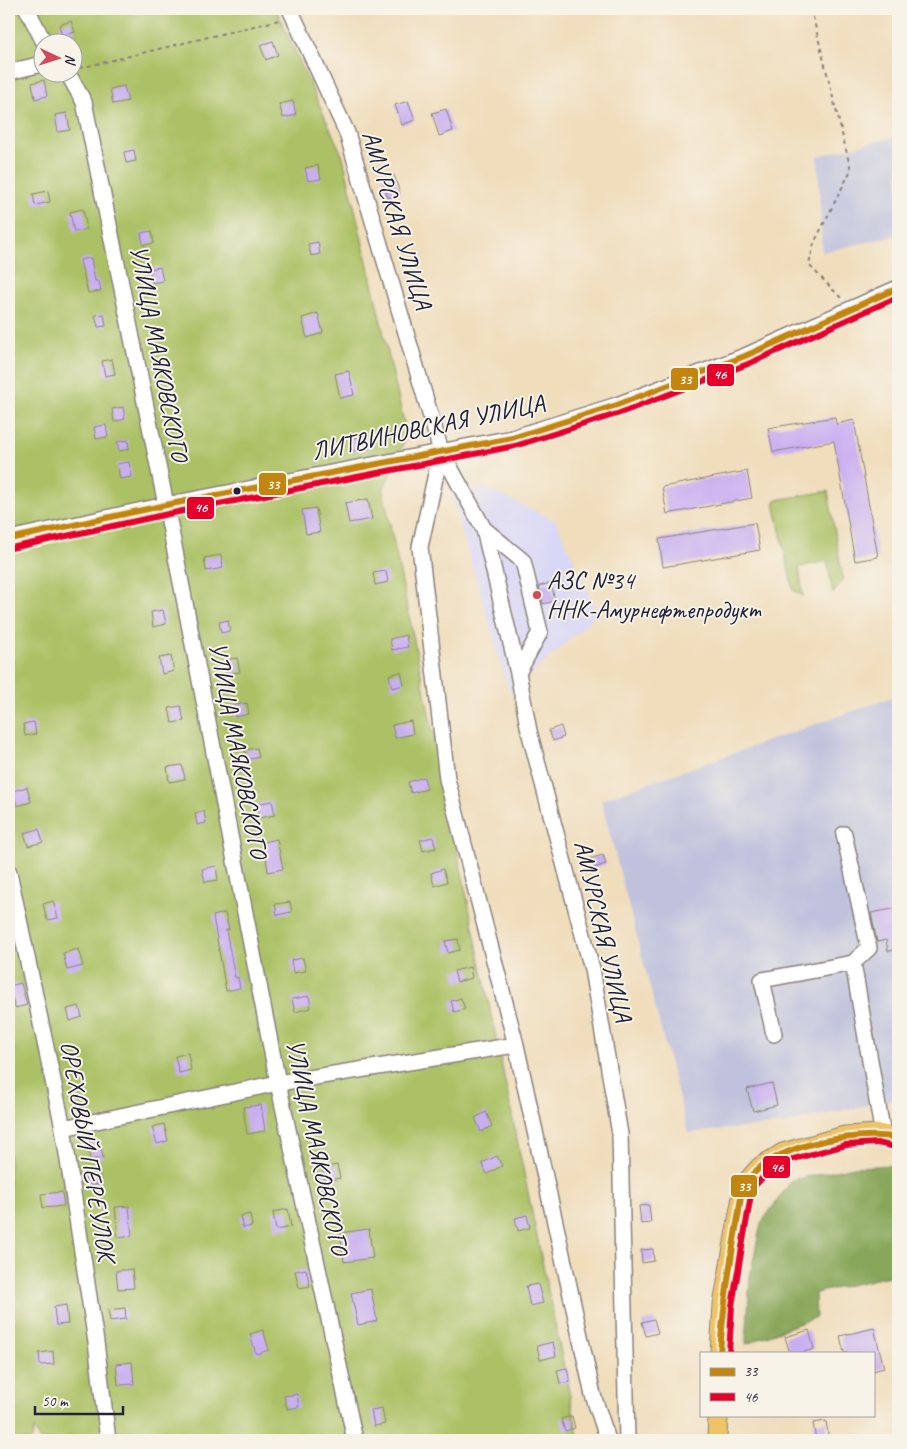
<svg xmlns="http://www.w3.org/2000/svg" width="907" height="1449" font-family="Caveat,sans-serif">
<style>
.built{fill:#d9d7f7}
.industrial{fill:#c0c2dd}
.green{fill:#acc165;stroke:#677250;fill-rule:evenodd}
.forest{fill:#89a75a;stroke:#56644a}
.building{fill:#c9aff1}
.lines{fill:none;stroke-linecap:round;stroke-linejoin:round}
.minor-casing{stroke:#89807c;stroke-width:18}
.major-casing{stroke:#89807c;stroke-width:21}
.path{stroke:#89807c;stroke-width:2;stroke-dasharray:4 4;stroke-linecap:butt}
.minor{stroke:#fff;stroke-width:15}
.major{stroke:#efc469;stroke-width:19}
.bus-1-casing{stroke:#f7f3e8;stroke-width:10}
.bus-2-casing{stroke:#f7f3e8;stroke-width:10}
.bus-1{stroke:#c2850f;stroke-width:6}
.bus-2{stroke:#e4002b;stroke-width:6}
.bus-dot{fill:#22223b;stroke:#f7f3e8;stroke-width:2}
.poi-dot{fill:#d1495b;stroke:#f7f3e8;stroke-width:2}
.labels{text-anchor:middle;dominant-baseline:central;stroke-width:4;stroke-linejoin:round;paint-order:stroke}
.street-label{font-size:25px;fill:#22223b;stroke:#f7f3e8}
.poi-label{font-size:25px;fill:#22223b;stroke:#f7f3e8;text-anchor:start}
.line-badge{stroke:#f7f3e8;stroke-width:2}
.badge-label{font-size:14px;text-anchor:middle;font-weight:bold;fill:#fff}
</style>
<rect width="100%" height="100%" fill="#f7f3e8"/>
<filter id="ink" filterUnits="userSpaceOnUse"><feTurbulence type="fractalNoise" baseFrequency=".02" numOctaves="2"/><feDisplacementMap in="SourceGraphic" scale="10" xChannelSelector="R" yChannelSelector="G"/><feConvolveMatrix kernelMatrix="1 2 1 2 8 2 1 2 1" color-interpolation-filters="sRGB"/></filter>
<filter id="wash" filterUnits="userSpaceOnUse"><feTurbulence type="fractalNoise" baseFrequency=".0096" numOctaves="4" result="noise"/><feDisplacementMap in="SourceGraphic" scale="20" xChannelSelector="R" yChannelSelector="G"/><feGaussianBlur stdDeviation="1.12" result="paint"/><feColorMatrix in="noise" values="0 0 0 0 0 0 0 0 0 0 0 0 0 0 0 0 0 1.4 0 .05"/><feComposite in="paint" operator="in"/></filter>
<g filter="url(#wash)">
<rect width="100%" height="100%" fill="#f0ddbc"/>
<!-- built -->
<path class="built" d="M484,487L556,521L598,613L510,694L452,498Z"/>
<!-- industrial -->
<path class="industrial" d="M898,136V235L822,252L818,156Z
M898,695V1098L784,1124L688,1133L601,800Z"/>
<!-- green -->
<path class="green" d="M9,9H276L343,157L407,435L383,490L579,1440H39L34,1428L32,1440H9ZM42,42H72V72H42Z
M828,491L843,580L833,594L827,561L799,567L803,596L793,590L774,503L776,500Z"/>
<!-- forest -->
<path class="forest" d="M898,1165V1274L815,1293L816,1317L746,1344L750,1276L761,1223L792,1180L854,1167Z"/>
<g id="blocks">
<!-- building -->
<path class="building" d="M71,21L75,32L62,36L59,25Z
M273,41L278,55L266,60L260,45Z
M44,80L47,96L35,99L32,83Z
M124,86L128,101L113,104L110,89Z
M293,101L296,115L283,118L279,104Z
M408,101L415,120L402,125L395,105Z
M446,109L453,131L439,136L432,113Z
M67,113L70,130L58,132L55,115Z
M134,150L136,161L126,163L124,152Z
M318,165L321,179L308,181L305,168Z
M394,175L400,194L388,198L383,179Z
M48,191L50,202L35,205L33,194Z
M83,209L87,229L74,232L70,212Z
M152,231L154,243L143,245L141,233Z
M318,242L320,254L311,256L308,244Z
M91,258L95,281H99L101,291L88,293L80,260Z
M160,267L163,281L152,283L149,269Z
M318,313L323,333L307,338L302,318Z
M104,314L106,326L98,327L95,315Z
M112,359L115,374L105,376L102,361Z
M349,371L354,395L340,398L335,374Z
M123,407L125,419L114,422L112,409Z
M835,417L836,424L854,420L878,557L855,561L834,441L773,452L768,428Z
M106,425L108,437L96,439L94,427Z
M367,436L369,449L352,451L350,438Z
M128,440L129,449L119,451L117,442Z
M129,462L132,477L120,479L117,464Z
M747,471L752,498L667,514L662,487Z
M368,499L372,519L349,523L345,503Z
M316,508L320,532L306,534L302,510Z
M755,523L760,550L663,567L659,539Z
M221,555L223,568L206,571L204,558Z
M386,571L388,582L375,585L373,573Z
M551,583L555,601L543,604L539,586Z
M163,610L166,624L153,627L151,612Z
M228,620L230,631L221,633L219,622Z
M406,635L408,647L392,650L390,639Z
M171,656L174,671L162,674L159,658Z
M237,658L240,672L227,674L224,660Z
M401,672L404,685L392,688L389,675Z
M247,703L249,714L235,717L233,705Z
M181,706L184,721L172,723L169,708Z
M411,721L413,734L395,738L392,725Z
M34,722L36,734L25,736L23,724Z
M561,726L564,737L553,741L549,730Z
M257,748L259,757L247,760L245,750Z
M182,765L185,779L169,782L167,767Z
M424,777L427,789L411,793L408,782Z
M27,787L31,802L17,806L13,791Z
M272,801L275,815L259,818L256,804Z
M204,811L206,823L197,825L195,813Z
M39,829L43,842L28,846L24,833Z
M433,837L436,848L423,851L420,840Z
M277,839L283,869L268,872L264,842Z
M603,855L606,864L591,869L589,859Z
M216,866L218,880L205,882L202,869Z
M443,869L447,882L434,886L431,873Z
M53,901L58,918L47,920L43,904Z
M290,902L292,912L277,915L275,904Z
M898,908V950L888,951L886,940L877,942L871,913Z
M225,913L229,930H226L235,978L238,977L240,988L226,991L213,916Z
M458,939L460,950L448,953L445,941Z
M78,949L83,966L67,970L63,953Z
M303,958L306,971L293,973L291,960Z
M470,967L472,978L457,982L454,971Z
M21,983L27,1005L15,1008L9,986Z
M309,996L311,1008L295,1012L292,999Z
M461,998L465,1009L454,1012L451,1001Z
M79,1006L82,1017L70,1021L67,1009Z
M188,1053L191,1070L179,1073L175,1056Z
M772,1083L777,1105L753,1111L747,1089Z
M261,1105L265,1131L247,1134L243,1107Z
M486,1112L492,1126L481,1132L475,1118Z
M164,1124L168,1141L157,1144L152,1127Z
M100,1140L103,1158L90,1160L88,1142Z
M497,1156L502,1166L487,1174L482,1163Z
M337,1165L340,1178L325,1181L322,1168Z
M99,1170L101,1184L86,1185L84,1171Z
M62,1192L64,1206L43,1208L41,1194Z
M649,1205L651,1223L641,1224L639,1206Z
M129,1206L132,1236L118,1238L115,1207Z
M288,1209L291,1227L276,1230L273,1212Z
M250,1214L252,1226L243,1228L240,1216Z
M527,1215L530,1228L518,1231L515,1218Z
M369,1229L373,1258L344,1262L340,1233Z
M653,1249L654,1261L642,1263L641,1250Z
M132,1269L134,1288L118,1289L116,1271Z
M306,1269L310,1286L299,1288L295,1271Z
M538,1284L543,1303L530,1306L526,1286Z
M371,1289L377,1321L358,1325L351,1293Z
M66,1305L68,1324L56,1325L54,1307Z
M125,1308L126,1319L110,1321L108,1310Z
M654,1319L658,1333L646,1336L642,1322Z
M874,1328L884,1368L873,1371V1353H844L840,1336Z
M263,1330L269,1350L256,1354L250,1334Z
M809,1330L814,1349L801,1353H790L785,1337Z
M553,1342L556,1356L540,1360L537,1346Z
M53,1351L54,1364L40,1365L39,1353Z
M132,1362L134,1384L118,1385L116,1364Z
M567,1368L570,1382L560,1384L557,1370Z
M297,1394L299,1407L287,1409L284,1396Z
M382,1408L385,1424L374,1426L371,1410Z
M572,1416L575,1428L565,1431L561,1419Z
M826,1421L829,1440H816L813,1423Z"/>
</g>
</g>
<g filter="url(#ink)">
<use href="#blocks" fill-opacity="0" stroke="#89807c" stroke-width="1"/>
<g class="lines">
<!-- minor casing -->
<g class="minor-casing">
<path id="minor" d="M27,9L44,42
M290,9L347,133L441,451L484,529L518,673L529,731L592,969L620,1134L627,1440
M9,72L42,64
M67,72L84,102L166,505L278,1083L355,1440
M441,451L420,547L447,779L516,1045L593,1395L608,1440
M484,529L523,561L540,632L518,673
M9,539L166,505L512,438L617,405L745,356L898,288
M844,834L869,948L853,963
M9,872L63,1128L96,1342L108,1440
M774,1034L762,980L853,963L883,1135
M63,1128L278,1083L516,1045"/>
</g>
<!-- major casing -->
<g class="major-casing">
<path id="major" d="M720,1353L723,1305L744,1185L760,1167L783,1153L845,1136L878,1134L898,1138
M717,1440L718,1415"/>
</g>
<!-- path -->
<path class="path" d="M811,9L851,170L814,243L809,265L842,299
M80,68L279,20"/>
<!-- minor -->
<use href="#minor" class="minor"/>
<!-- major -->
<use href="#major" class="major"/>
<!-- bus-1 casing -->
<g class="bus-1-casing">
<path id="bus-1" d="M9,539L166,505L512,438L617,405L745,356L898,288
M720,1353C723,1307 730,1263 738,1217C740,1208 740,1192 745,1184C770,1144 856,1130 898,1138"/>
</g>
<!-- bus-2 casing -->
<g class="bus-2-casing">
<path id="bus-2" d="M11,548L168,514L515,446L620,413L748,364L898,297
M729,1353L732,1306L752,1189L766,1174L786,1161L846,1145L877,1143L896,1147"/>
</g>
<!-- bus-1 -->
<use href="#bus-1" class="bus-1"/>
<!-- bus-2 -->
<use href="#bus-2" class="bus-2"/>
</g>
</g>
<!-- markers -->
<circle class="bus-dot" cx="237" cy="491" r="4.5"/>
<circle class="poi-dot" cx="537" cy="595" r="5"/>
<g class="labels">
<!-- street labels -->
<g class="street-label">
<text transform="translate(397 220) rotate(73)">АМУРСКАЯ УЛИЦА</text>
<text transform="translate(159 353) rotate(79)">УЛИЦА МАЯКОВСКОГО</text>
<text transform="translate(428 427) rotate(-12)">ЛИТВИНОВСКАЯ УЛИЦА</text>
<text transform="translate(238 750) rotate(79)">УЛИЦА МАЯКОВСКОГО</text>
<text transform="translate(603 931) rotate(77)">АМУРСКАЯ УЛИЦА</text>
<text transform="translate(317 1147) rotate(78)">УЛИЦА МАЯКОВСКОГО</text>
<text transform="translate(88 1151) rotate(80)">ОРЕХОВЫЙ ПЕРЕУЛОК</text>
</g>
<!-- poi labels -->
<g class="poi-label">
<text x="547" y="581">АЗС №34<tspan x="547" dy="29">ННК-Амурнефтепродукт</tspan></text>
</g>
</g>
<g class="line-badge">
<rect x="706" y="363" width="29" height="24" rx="5" fill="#e4002b"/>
<rect x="670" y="367" width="29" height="24" rx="5" fill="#c2850f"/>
<rect x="258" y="472" width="29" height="24" rx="5" fill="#c2850f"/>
<rect x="186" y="496" width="29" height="24" rx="5" fill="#e4002b"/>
<rect x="762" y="1155" width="29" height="24" rx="5" fill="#e4002b"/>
<rect x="730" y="1174" width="28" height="24" rx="5" fill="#c2850f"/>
</g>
<g class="badge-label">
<text x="720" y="379">46</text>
<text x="685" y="384">33</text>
<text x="273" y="489">33</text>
<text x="201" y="512">46</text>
<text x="777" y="1172">46</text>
<text x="744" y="1191">33</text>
</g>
<!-- margin -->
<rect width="907" height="1449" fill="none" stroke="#f7f3e8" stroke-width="30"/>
<!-- legend -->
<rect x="700" y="1352" width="175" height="65" fill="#f7f3e8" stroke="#a29fa3"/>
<rect x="710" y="1368" width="25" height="8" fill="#c2850f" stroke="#a29fa3"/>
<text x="744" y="1376" font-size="15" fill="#22223b">33</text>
<rect x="710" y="1393" width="25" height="8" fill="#e4002b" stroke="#a29fa3"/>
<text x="744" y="1402" font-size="15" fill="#22223b">46</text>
<!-- north arrow -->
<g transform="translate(58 58) rotate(94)"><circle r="24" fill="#f7f3e8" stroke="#a29fa3"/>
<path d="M0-4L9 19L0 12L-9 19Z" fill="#d1495b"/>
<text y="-8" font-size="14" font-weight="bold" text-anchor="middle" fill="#22223b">N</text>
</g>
<!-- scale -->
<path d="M35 1406v8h88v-8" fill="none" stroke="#22223b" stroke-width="2.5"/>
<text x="42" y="1406" font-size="15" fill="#22223b" stroke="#f7f3e8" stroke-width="4" paint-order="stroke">50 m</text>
</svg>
